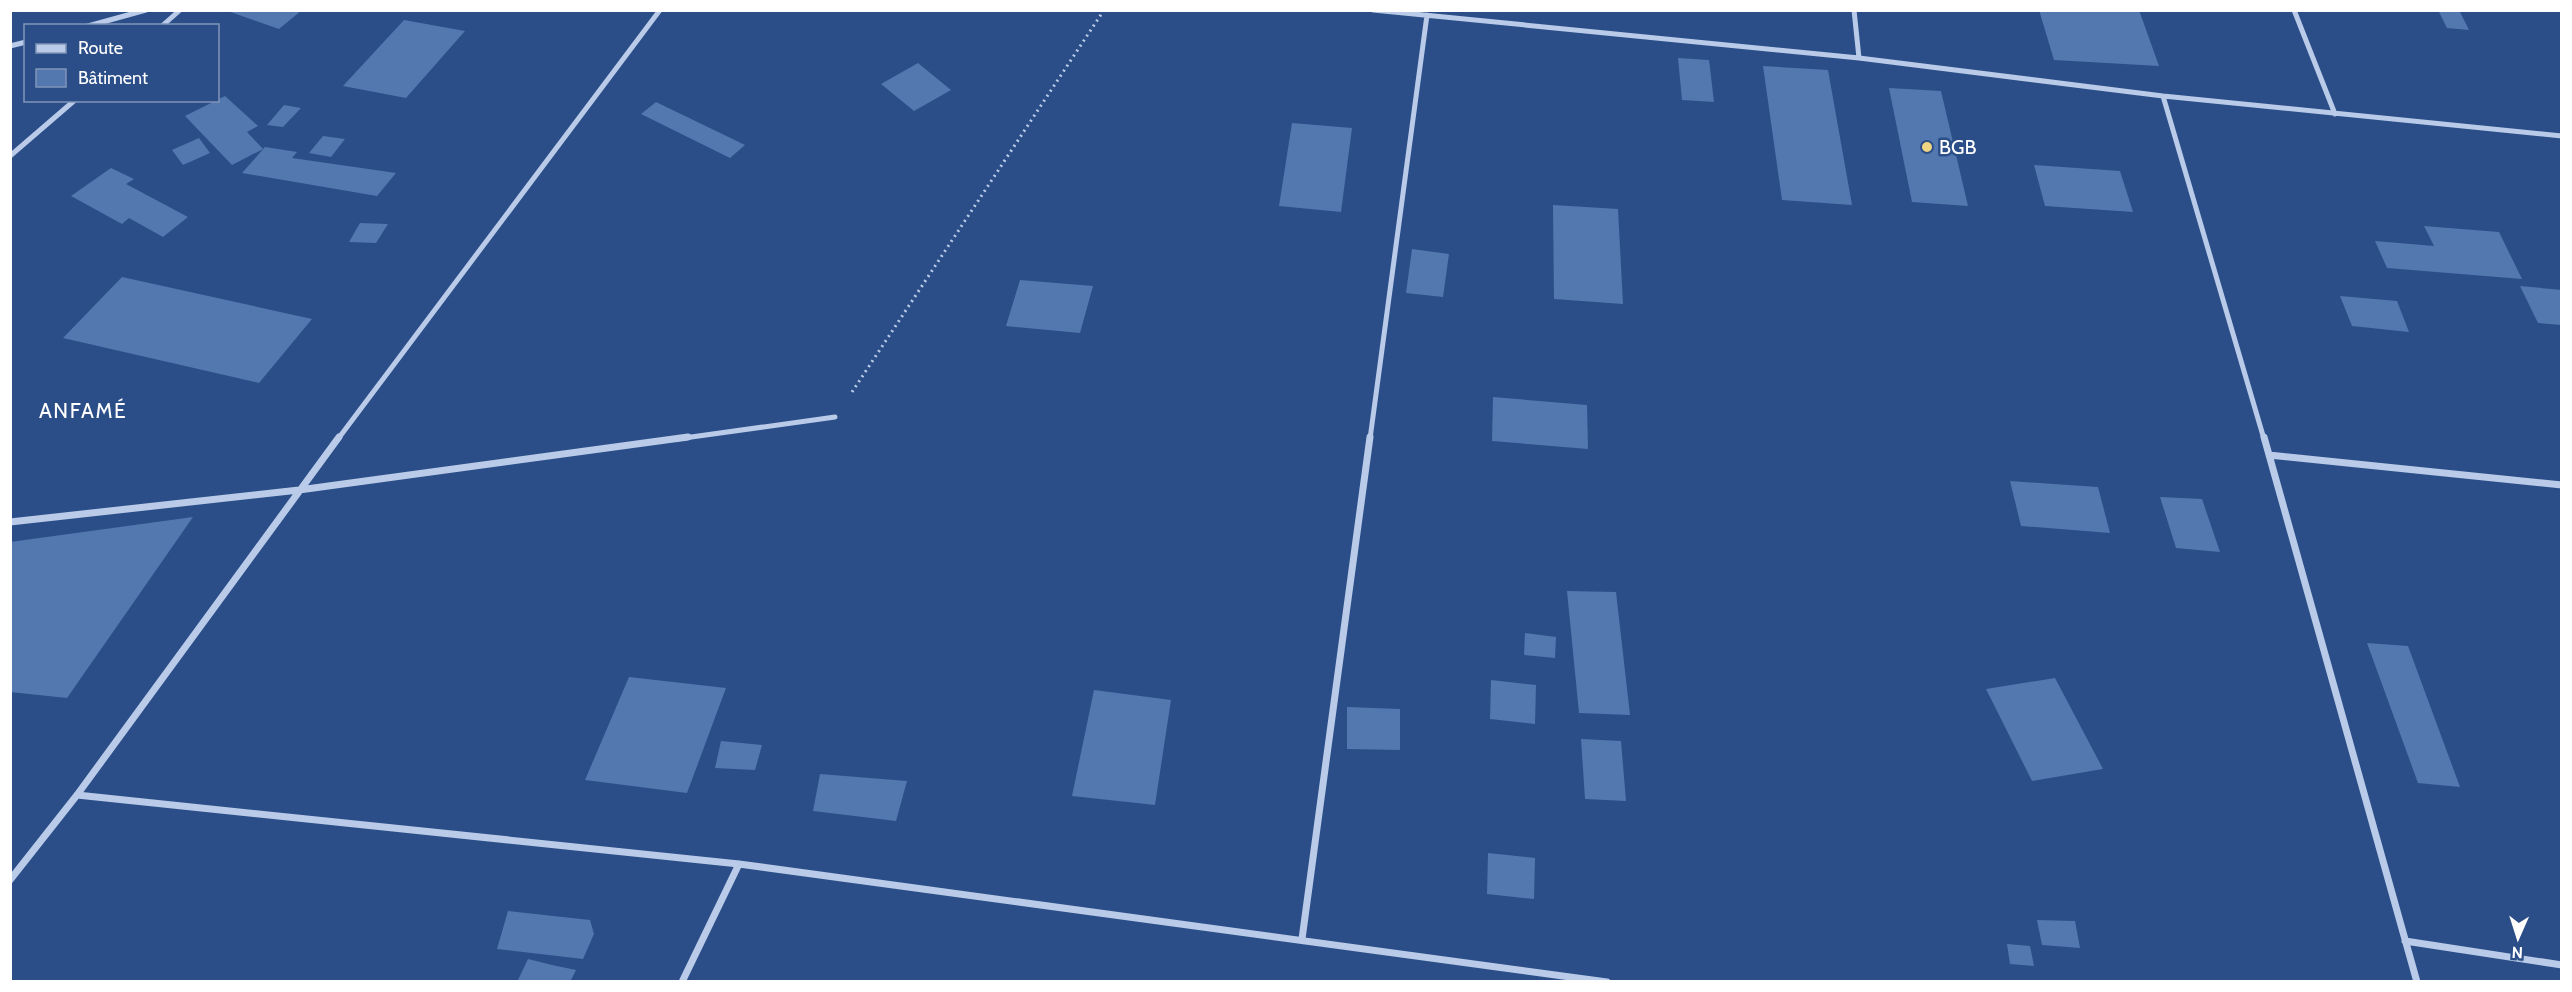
<svg xmlns="http://www.w3.org/2000/svg" width="2572" height="992" font-family="Cabin,sans-serif">
<style>
.building{fill:#5377af}
.lines{fill:none;stroke-linecap:round;stroke-linejoin:round}
.path{stroke:#b9cbe8;stroke-width:3;stroke-dasharray:2 4;stroke-linecap:butt}
.street-far1{stroke:#b9cbe8;stroke-width:5}
.street{stroke:#b9cbe8;stroke-width:7}
.poi-dot{fill:#eed581;stroke:#2b4e88;stroke-width:2}
.labels{text-anchor:middle;dominant-baseline:central;stroke-width:5;stroke-linejoin:round;paint-order:stroke}
.poi-label{font-size:20px;fill:#fff;stroke:#2b4e88;text-anchor:start}
.neighbourhood-label{font-size:21px;letter-spacing:1.5px;fill:#fff;stroke:#2b4e88}
</style>
<rect width="100%" height="100%" fill="#2b4e88"/>
<!-- building -->
<path class="building" d="M225,10H302L279,29Z
M2039,10H2139L2159,66L2054,60Z
M2438,10H2459L2469,30L2447,28Z
M404,20L465,31L406,98L343,86Z
M1678,58L1709,60L1714,102L1682,100Z
M918,63L951,90L914,111L881,84Z
M1763,66L1828,70L1852,205L1782,200Z
M1889,88L1941,91L1968,206L1912,202Z
M225,96L258,126L247,132L263,149L232,165L185,116Z
M656,102L745,145L730,158L641,114Z
M284,105L301,108L283,127L267,125Z
M1292,123L1352,128L1341,212L1279,206Z
M323,136L345,139L331,157L309,153Z
M199,138L210,153L183,165L172,150Z
M265,147L297,152L292,158L396,173L377,196L242,173Z
M2034,165L2120,171L2133,212L2045,206Z
M111,168L134,179L126,184L188,217L163,237L129,218L122,224L71,196Z
M1553,205L1618,209L1623,304L1554,299Z
M360,223L388,224L376,243L349,242Z
M2424,226L2499,232L2522,279L2387,268L2375,241L2434,246Z
M1412,249L1449,254L1443,297L1406,293Z
M122,277L312,319L259,383L63,338Z
M1020,280L1093,286L1080,333L1006,326Z
M2520,286L2562,290V325L2538,323Z
M2340,296L2397,301L2409,332L2352,326Z
M1493,397L1587,405L1588,449L1492,441Z
M2010,481L2098,487L2110,533L2021,526Z
M2160,497L2202,499L2220,552L2176,548Z
M193,517L67,698L10,692V542Z
M1567,591L1616,592L1630,715L1579,713Z
M1525,633L1556,637L1555,658L1524,655Z
M2367,643L2408,646L2460,787L2418,783Z
M629,677L726,688L687,793L585,780Z
M2055,678L2103,769L2032,781L1986,689Z
M1491,680L1536,685L1535,724L1490,719Z
M1094,690L1171,700L1155,805L1072,796Z
M1347,707L1400,709V750L1347,749Z
M1581,739L1621,741L1626,801L1585,799Z
M721,741L762,745L755,770L715,768Z
M820,774L907,781L896,821L813,811Z
M1488,853L1535,858L1534,899L1487,894Z
M508,911L590,920L594,934L583,959L497,949Z
M2037,920L2075,921L2080,948L2042,945Z
M2007,944L2030,946L2034,966L2010,964Z
M528,959L552,965L576,970L570,982H517Z"/>
<g class="lines">
<!-- path -->
<path class="path" d="M852,392L1104,10"/>
<!-- street-far1 -->
<path class="street-far1" d="M1373,10L1859,58L2163,96L2562,136
M1854,10L1859,58
M2294,10L2335,114
M88,26L146,10
M162,26L180,10
M10,46L26,42
M2163,96L2264,439
M10,156L75,100
M338,439L660,10
M677,439L835,417
M1370,439L1427,15"/>
<!-- street -->
<path class="street" d="M2264,437L2417,982
M2269,455L2562,485
M10,522L299,490L688,437
M77,795L739,864L1607,982
M10,880L77,795L339,437
M1302,939L1370,437
M2405,941L2562,965
M682,982L739,864"/>
</g>
<!-- markers -->
<circle class="poi-dot" cx="1927" cy="147" r="6"/>
<g class="labels">
<!-- poi labels -->
<g class="poi-label">
<text x="1939" y="147">BGB</text>
</g>
<!-- neighbourhood labels -->
<g class="neighbourhood-label">
<text x="83" y="410">ANFAMÉ</text>
</g>
</g>
<!-- border -->
<rect width="2572" height="992" fill="none" stroke="#ffffff" stroke-width="24"/>
<!-- legend -->
<rect x="24" y="24" width="195" height="78" fill="#2b4e88" stroke="#8095b8" stroke-width="1.5"/>
<rect x="36" y="44" width="30" height="9" fill="#b9cbe8" stroke="#8095b8" stroke-width="1.5"/>
<text x="78" y="54" font-size="18" fill="#ffffff">Route</text>
<rect x="36" y="69" width="30" height="18" fill="#5377af" stroke="#8095b8" stroke-width="1.5"/>
<text x="78" y="84" font-size="18" fill="#ffffff">Bâtiment</text>
<!-- north arrow -->
<g transform="translate(2518 938) rotate(183)" stroke="#2b4e88" stroke-width="4.5" paint-order="stroke">
<path d="M0-4.5L10 22L0 15L-10 22Z" fill="#ffffff"/>
<text y="-9" font-size="16" font-weight="bold" text-anchor="middle" fill="#ffffff">N</text>
</g>
</svg>
